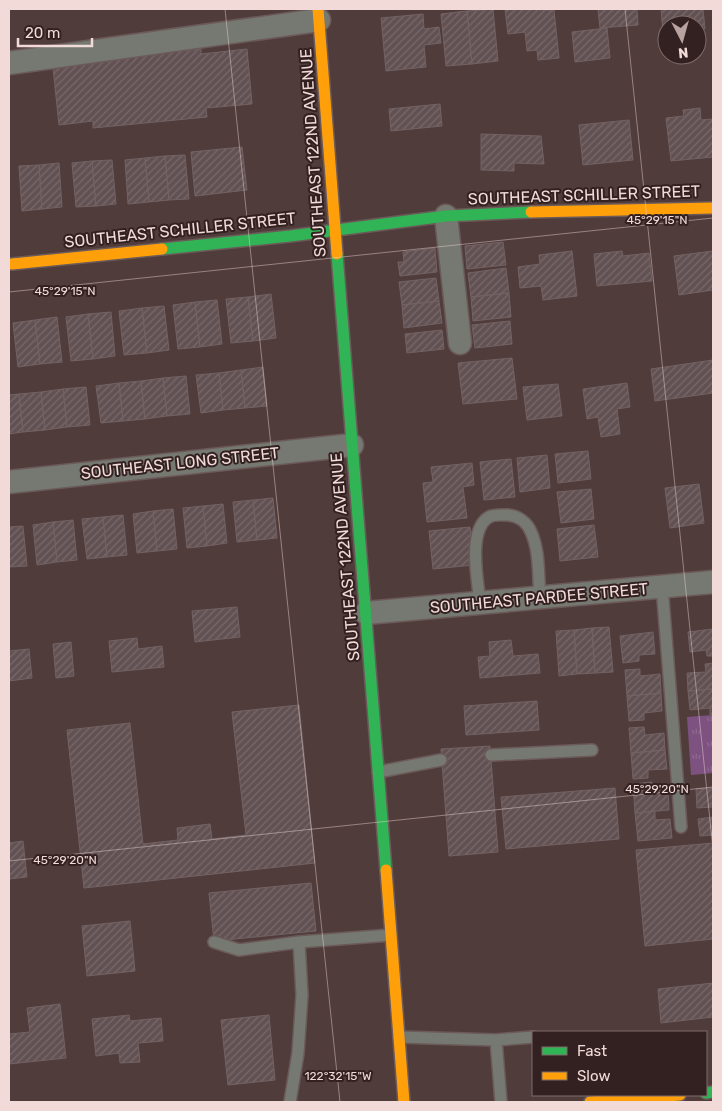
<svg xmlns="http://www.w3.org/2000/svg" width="722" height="1111" font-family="Rubik,sans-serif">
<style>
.grass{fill:url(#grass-tufts)}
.building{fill:url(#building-hatch);stroke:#736263}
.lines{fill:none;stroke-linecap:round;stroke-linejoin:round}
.lane-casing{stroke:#6b5a59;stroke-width:14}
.street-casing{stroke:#6b5a59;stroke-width:25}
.fast-casing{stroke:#6b5a59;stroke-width:14}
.slow-casing{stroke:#6b5a59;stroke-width:14}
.lane{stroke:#757971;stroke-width:11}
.street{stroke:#757971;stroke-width:22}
.fast{stroke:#30b455;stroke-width:11}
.slow{stroke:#ff9f0a;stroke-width:11}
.ticks{fill:none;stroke:#f1dad8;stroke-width:1;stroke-opacity:0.45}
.labels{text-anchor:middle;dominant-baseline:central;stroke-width:4;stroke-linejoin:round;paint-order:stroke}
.street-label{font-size:16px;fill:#f1dad8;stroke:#322120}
.ticks-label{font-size:12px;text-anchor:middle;fill:#f1dad8;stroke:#322120;stroke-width:4;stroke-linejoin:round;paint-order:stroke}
</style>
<defs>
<pattern id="grass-tufts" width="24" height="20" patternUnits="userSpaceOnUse" patternTransform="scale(1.25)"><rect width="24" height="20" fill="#7d5280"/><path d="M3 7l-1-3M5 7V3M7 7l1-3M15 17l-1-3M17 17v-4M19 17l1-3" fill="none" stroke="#906a91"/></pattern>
<pattern id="building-hatch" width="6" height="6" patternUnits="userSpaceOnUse" patternTransform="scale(1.25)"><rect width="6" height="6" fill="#625153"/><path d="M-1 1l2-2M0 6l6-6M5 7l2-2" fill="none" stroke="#79696b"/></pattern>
</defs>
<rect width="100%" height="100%" fill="#503c3b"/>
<!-- grass -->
<path class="grass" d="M713,715V773L691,775L687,717Z"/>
<!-- building -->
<path class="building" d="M493,9L498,61L472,64L467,11Z
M505,9L554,10L559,58L538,60L537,50L527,51L525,32L508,34Z
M598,9H637L638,25L600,28Z
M661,9H703L705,29H697V25H667V32L663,33Z
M467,11L472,64L446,66L441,14Z
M423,14L424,29L439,27L441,43L424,45L426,67L386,71L381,18Z
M607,28L610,58L575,62L572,32Z
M201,49V54L247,49L252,104L206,108L207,117L93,128V121L59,125L53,68L87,64V60Z
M440,104L442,126L391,131L389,109Z
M700,108L701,120L713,119V157L671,161L666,118L684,116L683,110Z
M629,120L633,160L583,165L579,125Z
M481,134L541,136L544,164L514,163V171L481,170Z
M242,147L247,190L195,196L191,152Z
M185,155L189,199L169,200L165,156Z
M165,156L169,200L149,202L145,158Z
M145,158L149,202L128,204L125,160Z
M112,160L116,204L96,206L92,161Z
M92,161L96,206L76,207L72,163Z
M59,163L62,207L42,209L39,165Z
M39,165L42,209L22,211L19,166Z
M503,242L506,265L467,269L465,246Z
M435,248L437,272L400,276L398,262H404L403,252Z
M572,251L577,296L543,300L541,286L520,288L518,267L540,264L539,255Z
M622,251L623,256L649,253L652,281L597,286L594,254Z
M713,251V290L679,295L674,256Z
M506,268L509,293L471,297L468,273Z
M436,278L439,301L402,305L399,282Z
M509,293L511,317L473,321L471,297Z
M271,294L276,338L253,341L248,297Z
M248,297L253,341L231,343L226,299Z
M217,300L222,344L200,347L195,302Z
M439,301L442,323L404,328L402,305Z
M195,302L200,347L178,349L173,305Z
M164,306L169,350L147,353L142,308Z
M142,308L147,353L124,355L119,311Z
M111,312L115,356L93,359L88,314Z
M88,314L93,359L71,361L66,317Z
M57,317L62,362L40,364L35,320Z
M35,320L40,364L18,367L13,323Z
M510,321L512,344L475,348L472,325Z
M442,330L444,349L407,353L405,334Z
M512,358L517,399L463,404L458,363Z
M713,360V393L655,401L651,369Z
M263,367L267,406L245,408L241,370Z
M241,370L245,408L223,410L219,373Z
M219,373L223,410L201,413L196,375Z
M186,376L190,414L167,416L163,378Z
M163,378L167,416L145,419L141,381Z
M141,381L145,419L123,421L119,383Z
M119,383L123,421L101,423L96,386Z
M627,383L630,407L617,409L620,434L601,437L598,417L587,419L583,389Z
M558,384L562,416L527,420L523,387Z
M86,387L90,425L67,427L63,389Z
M63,389L67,427L45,430L41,392Z
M41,392L45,430L23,432L19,394Z
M19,394L23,432L9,434V395Z
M588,451L591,479L558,483L555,454Z
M547,455L550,488L520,492L517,458Z
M511,459L515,497L484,500L480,462Z
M472,463L474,485L463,487L467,518L427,522L423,483L433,482L431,467Z
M699,484L704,523L670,528L665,488Z
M591,489L594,519L561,523L557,492Z
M273,498L277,538L257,540L253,500Z
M253,500L257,540L237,542L233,502Z
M223,504L227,543L207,546L203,506Z
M203,506L207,546L187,548L183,508Z
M173,509L177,549L157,551L153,511Z
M153,511L157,551L137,553L133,514Z
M123,515L127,555L107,557L103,517Z
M103,517L107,557L87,559L82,519Z
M73,520L77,560L57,562L53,522Z
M53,522L57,562L37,565L33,525Z
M594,525L598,557L560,561L557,529Z
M23,526L27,566L9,567V527Z
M470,527L474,565L433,569L429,531Z
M237,607L240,637L195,642L192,611Z
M609,627L613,672L595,673L592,628Z
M592,628L595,673L577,674L574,630Z
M713,629V656H707L706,650L690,652L688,632Z
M574,630L577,674L559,676L556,631Z
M653,632L655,654L639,655V661L623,663L620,636Z
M137,638L138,649L162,646L164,667L112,672L109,641Z
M511,640L513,656L538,654L540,673L480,678L478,657L490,656L489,642Z
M71,642L74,676L56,678L53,644Z
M29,649L32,678L9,681V651Z
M713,663V689L688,691L687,673L706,672L705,664Z
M640,669V676L660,674L661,693L627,696L625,670Z
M713,689V714L710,715V708L690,710L688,691Z
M661,693L662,711L644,713V720L629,721L627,696Z
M537,701L539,730L466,735L464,706Z
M299,705L315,863L84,888L67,730L130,723L143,844L178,840L177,828L210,824L212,839L246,835L232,712Z
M644,727L645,735L664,733L665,750L631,753L629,728Z
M490,746L498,852L449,856L441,749Z
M665,750L667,769L648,770V778L633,779L631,753Z
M652,782L653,791L668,789L669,810L635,813L633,784Z
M615,788L619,839L506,849L501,797Z
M713,788V807L697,808L696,789Z
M655,811V820L670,819L672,838L638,841L635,813Z
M713,817V835L700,836L698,819Z
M23,841L27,877L9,879V843Z
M713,843V939L645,946L636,850Z
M311,883L316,931L214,941L209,893Z
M130,921L135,971L87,976L82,926Z
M713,983V1017L661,1023L658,989Z
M60,1004L66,1058L9,1064V1034L30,1032L27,1008Z
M129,1015L130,1021L161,1018L163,1041L138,1043L140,1062L120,1063L119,1053L96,1056L92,1019Z
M269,1015L275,1080L228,1085L221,1020Z"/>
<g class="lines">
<!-- lane casing -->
<g class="lane-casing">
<path id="lane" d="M662,586L681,827
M480,603C478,582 467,530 489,517C494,514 502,515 508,515C518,516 527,522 531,532C540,551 538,577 540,597
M491,755L592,750
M378,772L441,760
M214,942L239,950L299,942L391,935
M399,1037L496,1040L533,1037
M496,1040L501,1102
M290,1102L298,1053L302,995L299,942"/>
</g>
<!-- street casing -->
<g class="street-casing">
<path id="street" d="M9,63L319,20
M446,216L460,343
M9,482L352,445
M366,613L713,582"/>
</g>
<!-- fast casing -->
<g class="fast-casing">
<path id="fast" d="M162,249L290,236L446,216L531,212
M337,254L386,870
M706,1093L713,1092"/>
</g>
<!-- slow casing -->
<g class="slow-casing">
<path id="slow" d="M318,9L337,254
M531,212L713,208
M12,264L162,249
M386,870L404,1102
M590,1102L680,1095"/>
</g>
<!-- lane -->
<use href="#lane" class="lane"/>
<!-- street -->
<use href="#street" class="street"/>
<!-- fast -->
<use href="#fast" class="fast"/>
<!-- slow -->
<use href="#slow" class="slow"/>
</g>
<!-- ticks -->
<path class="ticks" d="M225,9L340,1102M625,9L713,849M9,292L713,218M9,861L713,787"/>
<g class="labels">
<!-- street labels -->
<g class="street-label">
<text transform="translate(313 153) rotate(-94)">SOUTHEAST 122ND AVENUE</text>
<text transform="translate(584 195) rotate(-2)">SOUTHEAST SCHILLER STREET</text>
<text transform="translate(180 230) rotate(-6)">SOUTHEAST SCHILLER STREET</text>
<text transform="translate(180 463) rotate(-6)">SOUTHEAST LONG STREET</text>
<text transform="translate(345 557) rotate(-95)">SOUTHEAST 122ND AVENUE</text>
<text transform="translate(539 598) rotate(-5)">SOUTHEAST PARDEE STREET</text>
</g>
</g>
<g class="ticks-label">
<text x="657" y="224">45°29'15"N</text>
<text x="65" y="295">45°29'15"N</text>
<text x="657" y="793">45°29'20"N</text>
<text x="65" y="864">45°29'20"N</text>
<text x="338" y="1080">122°32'15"W</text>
</g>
<!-- border -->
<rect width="722" height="1111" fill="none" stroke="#f1dad8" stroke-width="20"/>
<!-- legend -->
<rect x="532" y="1031" width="175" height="65" fill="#322120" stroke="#7e6b6a"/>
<rect x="542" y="1047" width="25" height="8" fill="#30b455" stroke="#7e6b6a"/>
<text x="577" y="1056" font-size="15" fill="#f1dad8">Fast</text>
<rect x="542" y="1072" width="25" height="8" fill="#ff9f0a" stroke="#7e6b6a"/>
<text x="577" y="1081" font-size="15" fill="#f1dad8">Slow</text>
<!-- north arrow -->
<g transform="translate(682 40) rotate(174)"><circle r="24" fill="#322120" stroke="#7e6b6a"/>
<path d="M0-4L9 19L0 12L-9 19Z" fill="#b9a3a1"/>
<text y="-8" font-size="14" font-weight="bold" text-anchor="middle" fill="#f1dad8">N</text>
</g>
<!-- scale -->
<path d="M18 38v8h74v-8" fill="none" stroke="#f1dad8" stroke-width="2.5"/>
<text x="25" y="38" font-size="15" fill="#f1dad8" stroke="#322120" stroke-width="4" paint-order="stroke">20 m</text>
</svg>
